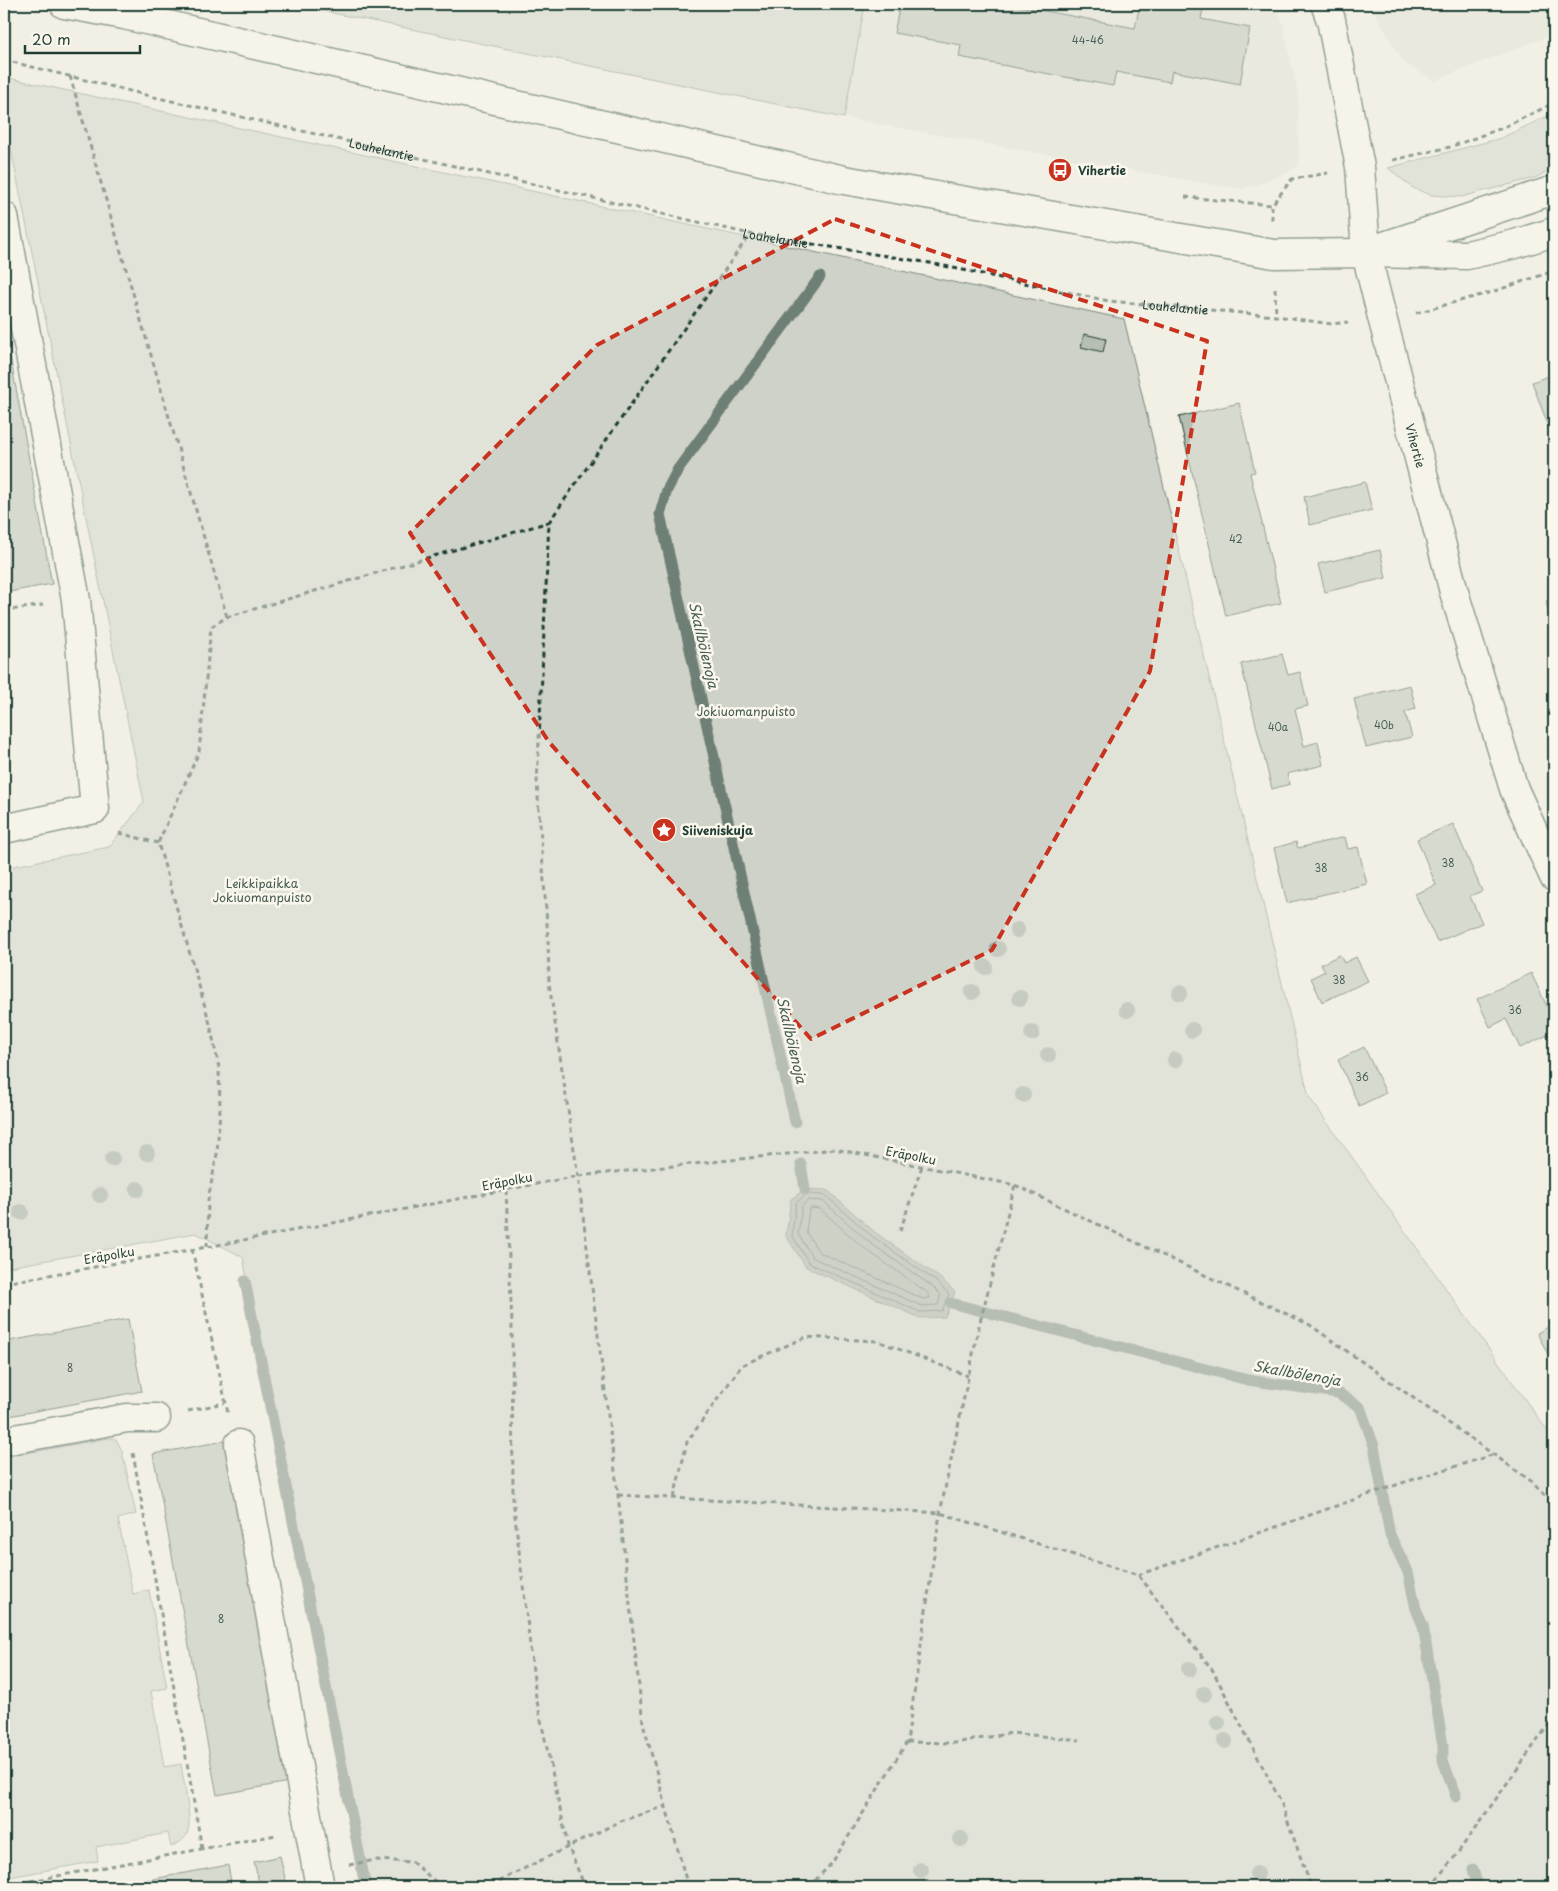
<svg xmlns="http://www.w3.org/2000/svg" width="1558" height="1891" font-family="'Playpen Sans',sans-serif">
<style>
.built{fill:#e0e1d6}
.green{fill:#cfd2c8;stroke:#77887e}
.water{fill:#a2aba1;stroke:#6e7f75}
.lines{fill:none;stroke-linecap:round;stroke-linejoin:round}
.shore{stroke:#536960;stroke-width:1}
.stream{stroke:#6e7f75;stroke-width:11}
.building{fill:#b7beb3;stroke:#1f3d34}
.minor-casing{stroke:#1f3d34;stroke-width:31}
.major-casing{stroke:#1f3d34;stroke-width:31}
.path{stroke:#1f3d34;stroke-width:3;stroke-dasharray:5 4;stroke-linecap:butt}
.minor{stroke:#fbf7ec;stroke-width:28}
.major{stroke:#fbf7ec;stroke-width:28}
.tree{fill:#919e94}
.marked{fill:none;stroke:#c8321e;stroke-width:4;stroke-dasharray:10 6;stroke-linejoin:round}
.labels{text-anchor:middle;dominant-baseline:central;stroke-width:5;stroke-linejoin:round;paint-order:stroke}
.number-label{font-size:10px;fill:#455d54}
.street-label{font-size:12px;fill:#1f3d34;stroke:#fbf7ec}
.poi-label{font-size:12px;font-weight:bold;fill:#1f3d34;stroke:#fbf7ec;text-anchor:start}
.park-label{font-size:12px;fill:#425b52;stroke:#fbf7ec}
.water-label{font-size:14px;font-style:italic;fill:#465e55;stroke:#fbf7ec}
</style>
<rect width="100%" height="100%" fill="#f2f0e5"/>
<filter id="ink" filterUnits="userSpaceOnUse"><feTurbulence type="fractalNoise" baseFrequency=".02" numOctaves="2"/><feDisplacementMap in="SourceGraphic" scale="10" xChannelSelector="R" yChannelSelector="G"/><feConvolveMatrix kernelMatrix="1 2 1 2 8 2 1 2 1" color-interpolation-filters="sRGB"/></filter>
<g filter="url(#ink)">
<!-- built -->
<path class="built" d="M865,4H1277L1282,20L1298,93L1299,165L1287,173L1254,186L1242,189L1225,187L844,118Z
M1370,4H1554V34L1434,81L1403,62Z"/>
<!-- green -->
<path class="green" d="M289,4H865L844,118Z
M4,77L1124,319L1309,1097L1554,1440V1887H360L243,1257L196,1233L4,1268V868L109,847L144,802L4,115Z
M1554,113V168L1535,178L1461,197L1431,195L1413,188L1388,168L1501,138Z
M109,1438L116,1439L122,1451L136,1514L118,1519L133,1594L149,1590L167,1688L151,1691L164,1767L181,1764C183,1779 192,1819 188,1831C186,1840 178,1843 171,1847L168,1833L96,1847L98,1861L4,1878V1457Z"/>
<!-- water -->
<path class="water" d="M805,1189L827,1190L876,1233L940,1278L955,1292L945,1317L920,1318L806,1267L786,1236L791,1199Z"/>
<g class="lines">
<!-- shore -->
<path class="shore" d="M807,1194L825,1195L873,1237L937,1282L949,1294L942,1311L920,1312L809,1263L792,1235L796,1203Z
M809,1200L823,1201L869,1242L933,1287L941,1295L938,1305L922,1306L813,1258L798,1234L802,1206Z
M812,1208L820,1209L864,1248L928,1293L930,1298L923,1299L819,1252L806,1232L809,1210Z"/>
<!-- stream -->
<path class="stream" d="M795,1122L660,514L667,490L678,469L820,277
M801,1164L805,1189
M245,1281L366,1887
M951,1303L1248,1380L1338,1393L1360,1407L1374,1446L1390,1535L1408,1572L1416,1609L1423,1626L1443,1746V1760L1456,1797
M1473,1869L1478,1887"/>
</g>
<!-- building -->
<path class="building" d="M900,4H1008L1135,28L1140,4H1204L1201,19L1250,28L1240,84L1172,71L1170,82L1116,72L1113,86L959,57L961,45L894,33Z
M4,323L52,584L4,593Z
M1084,334L1106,339L1103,352L1081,347Z
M1554,374V439H1553L1532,382Z
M1239,403L1255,472L1250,473L1281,603L1226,616L1179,417Z
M1365,482L1372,510L1310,525L1304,497Z
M1380,550L1386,578L1325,592L1318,564Z
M1554,599V636L1546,601Z
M1282,654L1288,675L1300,672L1308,706L1295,709L1304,746L1318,742L1323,765L1287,774L1290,784L1272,789L1241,664Z
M1410,685L1416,709L1405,712L1412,737L1366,748L1354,699Z
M1453,824L1482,891L1470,896L1482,923L1437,942L1415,894L1436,885L1417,839Z
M1345,837L1348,849L1358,847L1367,884L1287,903L1274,848L1296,842L1298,848Z
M1340,955L1344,963L1356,957L1368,981L1322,1002L1311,978L1325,971L1321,964Z
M1531,973L1554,1021V1032L1520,1048L1506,1019L1490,1027L1477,999Z
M1364,1047L1386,1093L1359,1106L1338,1060Z
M128,1319L142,1391L4,1417V1342Z
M1554,1324V1366L1537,1333Z
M224,1441L289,1782L217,1795L153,1454Z
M280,1856L287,1887H260L254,1862Z
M228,1865L232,1887H110Z"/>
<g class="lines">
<!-- minor casing -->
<g class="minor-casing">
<g id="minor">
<path id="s2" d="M1325,4L1331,20L1360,167L1366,253L1382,317L1454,592L1514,789L1554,877"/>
<path d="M4,216L76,600L95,809L4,829"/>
<path d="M4,1441L127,1418H156"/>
<path d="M239,1444L320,1887"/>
</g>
</g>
<!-- major casing -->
<g class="major-casing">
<path id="major" d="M64,4L124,15L844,180L1274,254L1366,253L1467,255L1515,244L1554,232
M1384,246L1554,190"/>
</g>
<!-- path -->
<g class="path">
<path id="s1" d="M4,60L150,96L750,234L930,263L1109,301L1276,316L1332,324L1348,322"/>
<path d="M70,76L227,617"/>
<path d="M1393,160L1450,147L1502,128L1554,103"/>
<path d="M1185,197L1272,205"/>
<path d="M1272,220V205L1292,179L1328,173"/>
<path d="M1275,288L1276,316"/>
<path d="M1416,313L1492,292L1554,271"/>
<path d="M4,611L43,605"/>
<path d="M119,833L158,843"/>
<path d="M506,1190L512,1323L513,1499L536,1697L568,1846L585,1887"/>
<path d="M900,1231L922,1166"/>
<path d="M207,1247L208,1200L217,1154L220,1109L219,1068L210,1024L158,843L199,752L211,627L227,617L549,522"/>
<path d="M192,1249L228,1413"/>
<path d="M4,1283L207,1247L578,1176L835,1149L1015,1185L1310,1325L1531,1481L1554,1506"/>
<path d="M188,1411L224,1403"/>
<path d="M133,1453L202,1849"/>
<path d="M618,1495L940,1513L1138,1575L1212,1669L1281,1802L1311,1887"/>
<path d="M674,1498L687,1442L742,1365L806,1337L878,1341L968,1376"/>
<path d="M1138,1575L1402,1483L1492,1455"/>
<path d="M907,1742L955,1743L1012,1733L1079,1740"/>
<path d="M349,1865L375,1860L412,1862L442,1887"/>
<path d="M4,1886L276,1835"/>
<path d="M492,1887L505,1878L621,1821L666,1806"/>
<path d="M688,1887L643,1723L618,1495L578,1176L549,983L548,938L537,783L549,522L750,234"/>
<path d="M809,1887L832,1863L907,1742L940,1513L978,1330L1015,1185"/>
<path d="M1430,1887L1457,1854L1554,1717"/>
</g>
<!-- minor -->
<use href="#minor" class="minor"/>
<!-- major -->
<use href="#major" class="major"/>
</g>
<!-- trees -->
<g class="tree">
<circle cx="1017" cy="930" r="8"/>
<circle cx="998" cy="949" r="8"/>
<circle cx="985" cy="967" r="8"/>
<circle cx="972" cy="992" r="8"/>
<circle cx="1180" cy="993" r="8"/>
<circle cx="1020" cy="998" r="8"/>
<circle cx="1127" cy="1010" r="8"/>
<circle cx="1192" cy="1030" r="8"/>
<circle cx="1032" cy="1033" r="8"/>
<circle cx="1048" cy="1055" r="8"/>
<circle cx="1175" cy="1060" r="8"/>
<circle cx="1023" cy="1095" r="8"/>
<circle cx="147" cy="1153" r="8"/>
<circle cx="112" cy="1159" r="8"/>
<circle cx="137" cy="1189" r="8"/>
<circle cx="100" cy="1195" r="8"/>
<circle cx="21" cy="1212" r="8"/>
<circle cx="1189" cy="1669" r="8"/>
<circle cx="1204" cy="1694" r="8"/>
<circle cx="1218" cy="1723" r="8"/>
<circle cx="1225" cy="1741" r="8"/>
<circle cx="961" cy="1839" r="8"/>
<circle cx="921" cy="1870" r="8"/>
<circle cx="1257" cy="1874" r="8"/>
</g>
</g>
<!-- marked area -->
<path d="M0 0H1558V1891H0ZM835,219L1207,341L1150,671L992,950L811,1039L549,742L410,533L597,345Z" fill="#f2f0e5" fill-opacity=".55" fill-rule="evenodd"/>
<path class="marked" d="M835,219L1207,341L1150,671L992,950L811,1039L549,742L410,533L597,345Z"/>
<!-- icons -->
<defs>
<g id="bus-disc" transform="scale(1.25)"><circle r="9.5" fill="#c8321e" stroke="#fbf7ec"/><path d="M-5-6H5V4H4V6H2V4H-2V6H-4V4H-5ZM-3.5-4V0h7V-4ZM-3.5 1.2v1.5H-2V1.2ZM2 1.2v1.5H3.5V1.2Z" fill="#fff"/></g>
<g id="sight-disc" transform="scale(1.25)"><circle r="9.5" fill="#c8321e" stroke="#fbf7ec"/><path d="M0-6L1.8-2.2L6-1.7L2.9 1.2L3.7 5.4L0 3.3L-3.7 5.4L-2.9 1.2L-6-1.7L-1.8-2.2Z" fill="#fff"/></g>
</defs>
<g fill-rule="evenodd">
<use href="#bus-disc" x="1060" y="170"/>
<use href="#sight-disc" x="664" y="830"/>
</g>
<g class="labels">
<!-- number labels -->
<g class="number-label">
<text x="1088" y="39">44-46</text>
<text x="1236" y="538">42</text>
<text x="1384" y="724">40b</text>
<text x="1278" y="726">40a</text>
<text x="1448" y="862">38</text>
<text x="1321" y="867">38</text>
<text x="1339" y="979">38</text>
<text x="1515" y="1009">36</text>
<text x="1362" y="1076">36</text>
<text x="70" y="1367">8</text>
<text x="221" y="1618">8</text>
</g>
<!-- street labels -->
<g class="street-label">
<text stroke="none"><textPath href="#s1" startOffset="388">Louhelantie</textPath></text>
<text stroke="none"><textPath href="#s1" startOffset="792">Louhelantie</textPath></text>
<text stroke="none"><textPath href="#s1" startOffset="1198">Louhelantie</textPath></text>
<text stroke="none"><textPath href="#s2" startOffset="452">Vihertie</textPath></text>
<text transform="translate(911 1155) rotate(11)">Eräpolku</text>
<text transform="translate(507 1181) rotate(-11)">Eräpolku</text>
<text transform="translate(109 1255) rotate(-10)">Eräpolku</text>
</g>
<!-- poi labels -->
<g class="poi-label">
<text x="1078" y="170">Vihertie</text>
<text x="682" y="830">Siiveniskuja</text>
</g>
<!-- park labels -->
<g class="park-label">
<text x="746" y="711">Jokiuomanpuisto</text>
<text x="262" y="883">Leikkipaikka<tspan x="262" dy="14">Jokiuomanpuisto</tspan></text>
</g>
<!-- water labels -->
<g class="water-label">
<text transform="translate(704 645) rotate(77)">Skallbölenoja</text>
<text transform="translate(792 1040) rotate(77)">Skallbölenoja</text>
<text transform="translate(1297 1373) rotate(10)">Skallbölenoja</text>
</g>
</g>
<!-- margin -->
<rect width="1558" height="1891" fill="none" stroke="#fbf7ec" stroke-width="20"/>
<rect x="10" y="10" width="1538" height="1871" fill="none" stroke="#1f3d34" stroke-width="2" filter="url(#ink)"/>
<!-- scale -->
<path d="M25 45v8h115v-8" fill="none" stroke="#1f3d34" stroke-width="2.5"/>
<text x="32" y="45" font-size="15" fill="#1f3d34" stroke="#fbf7ec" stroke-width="4" paint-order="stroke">20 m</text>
</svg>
